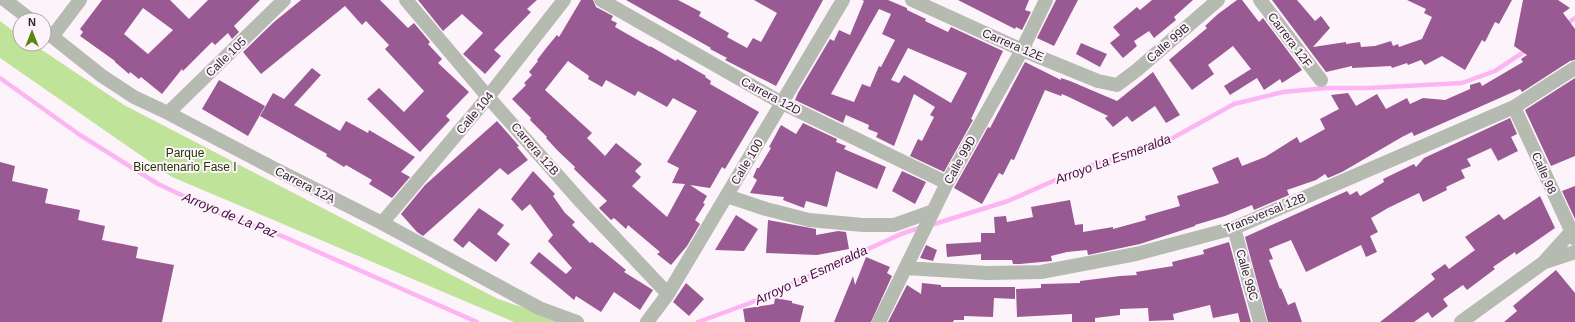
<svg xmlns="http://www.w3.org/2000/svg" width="1575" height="322" font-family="Arial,sans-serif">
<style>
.green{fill:#bfe398}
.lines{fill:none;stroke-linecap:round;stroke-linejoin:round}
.stream{stroke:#fcb5f3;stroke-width:4.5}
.building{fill:#995992;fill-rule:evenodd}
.street{stroke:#b6bbb1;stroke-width:14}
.labels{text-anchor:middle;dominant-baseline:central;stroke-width:4;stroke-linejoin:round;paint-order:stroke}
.street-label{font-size:12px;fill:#2f272e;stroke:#fdf4fb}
.park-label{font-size:12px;fill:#223900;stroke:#fdf4fb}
.water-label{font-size:13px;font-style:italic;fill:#460842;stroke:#fdf4fb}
</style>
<rect width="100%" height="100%" fill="#fdf4fb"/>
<!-- green -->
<path class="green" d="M0,21L20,36V44H33L124,105L498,299L565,322H514L172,177L0,58Z"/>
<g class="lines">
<!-- stream -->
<path class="stream" d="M1565,25L1575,18
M0,78L80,135L158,184L224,215L282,236L477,322
M931,225L1008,201L1080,169L1160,145L1234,104L1283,92L1327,88H1368L1462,83L1495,71L1527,50
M698,322L750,303L901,234L922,227"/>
</g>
<!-- building -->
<path class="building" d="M102,0H170L189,19L208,0H260L234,26L239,32L232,39L228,33L215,45L212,42L183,71L182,69L162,94L141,77L139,79L130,72L129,74L115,62V61L80,36L83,32L80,29ZM143,8L173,30L148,54L124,34Z
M301,0H380L408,28L414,23L430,42L428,44L442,59L438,63L469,92L446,116L450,120L420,152L367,99L379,88L404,112L424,91L385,49L389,45L366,21L362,25L345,6L261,74L243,52L274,22Z
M418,0H537L527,9L531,12L494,50L501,56L485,74L463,54L483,33L462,14L443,31Z
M581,0H593L596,7L613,16L611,20L617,23L615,27L650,47V46L676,61L677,59L706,76L705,77L711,81L710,84L759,112L725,169L722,167L710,188L690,185L707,196L703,203L705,204L695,220L700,224L687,246L671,265L657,254L660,252L628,225L626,229L614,218L611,220L599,208L607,201L574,169L575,167L558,151L546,138L547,137L530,120L531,118L512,99L526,85L524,83L532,75L529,72L538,61L537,60L547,47L557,35L559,37ZM568,61L589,76L588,79L602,87L606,80L635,96L638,91L667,107L673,98L697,111L667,162L679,168L672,183L685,184L667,217L632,186L641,177L635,171L642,164L616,143L605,156L587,138L592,133L545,90Z
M626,0H678L701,12L699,16L729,33L727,37L747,48L753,38L761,42L777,13L754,0H823L776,86L725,60L727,58L710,49L711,48Z
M862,0H888L907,8V10L926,19L925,21L948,32L951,27L1003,51L971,119L973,120L944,172L910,156L918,139L922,141L934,117L930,115L935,107L914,94L894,146L876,137L878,133L868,129L869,125L846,115L843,123L795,100L798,93L830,39L834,41L839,30L850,35L864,1ZM879,9L891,14L882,34L895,40L881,67L879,66L870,87L862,84L854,102L831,94ZM908,48L967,73L951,103L904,75L899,83L891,80Z
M958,0H1029L1025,10L1031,12L1022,30L1016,27L1015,29Z
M1056,0H1078L1054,46L1037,38Z
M1152,0H1193L1174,17L1176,20L1154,38L1149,31L1134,41L1137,46L1123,58L1110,43L1120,35L1113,27L1137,7L1140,10Z
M1237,0H1242L1259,22L1263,18L1302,70L1282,83L1280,79L1264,90L1257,78L1230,95L1224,86L1251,69L1233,46L1208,65L1214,74L1192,90L1169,60L1207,28L1205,26L1218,14Z
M1272,0H1297L1315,21L1321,16L1330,28L1313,47L1346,42V44L1360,42L1361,47L1375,46L1391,41L1393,46L1398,44L1399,47L1422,39L1432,17L1424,13L1426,9L1407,0H1512L1499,24L1495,22L1485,42L1482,40L1465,70L1442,56L1425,65L1421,60L1408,65L1407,63L1392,68L1391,66L1352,68V66L1326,72Z
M1523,0H1558L1570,8L1563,13L1575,29V60L1570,61L1522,92L1520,89L1414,136L1412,132L1402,137L1342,172L1328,178L1325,174L1316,180L1287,190L1289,195L1254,210L1252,205L1225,216L1195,225V226L1140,244L1088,255L1087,250L1067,252L1051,256L1052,261L1020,264H1013L1012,260H981V254L947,257L946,244L981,242V233H995L994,217L1006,216L1007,222L1033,217L1031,207L1070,200L1075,225L1083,224V232L1113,227V229L1146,220L1145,216L1180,206L1177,196L1219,183L1212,168L1238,157L1242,166L1265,157L1297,137L1300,143L1325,129L1320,119L1339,109L1331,95L1348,93L1356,106L1377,94L1386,109L1407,98L1410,104L1423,98L1445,100L1470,89V85L1480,82L1482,86L1523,62L1521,59L1527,55L1514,46Z
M1081,43L1107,54L1100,67L1076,54Z
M1025,62L1061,80V78L1070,81L1117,101L1153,72L1180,115L1166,123L1155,106L1132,122L1127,116L1113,127L1105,118L1108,116L1071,98L1062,94L1061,96L1045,90L1014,160L1011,159L1003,175L999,173L982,204L954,188L988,127L990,128Z
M312,68L321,75L294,105L340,131L346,121L368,133L369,130L415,157L401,172L410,177L392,198L369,184L372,180L346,165L344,167L326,156L327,154L260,116L273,93L284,99Z
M1575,78V156L1551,166L1525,110Z
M219,80L265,106L248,136L202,109Z
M1510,118L1517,134L1511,137L1518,151L1498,161L1491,148L1467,159L1471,166L1461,170L1465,178L1446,187L1447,190L1423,202L1419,193L1388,208L1371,218L1378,232L1370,236L1377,252L1366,257L1361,245L1306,272L1291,240L1269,249L1273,259L1269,260L1280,289L1281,288L1288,305L1295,302L1302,322H1268L1245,237L1347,191L1350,195L1357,191L1360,196L1384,182L1383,179L1414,164L1416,167L1424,158Z
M497,121L519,146L517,147L528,160L508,175L500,168L423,236L417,232L401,214L425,185Z
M803,123L837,139L836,142L846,146L844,149L886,167L877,189L836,171L827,207L806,201L804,208L783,200L784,197L750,193L757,180L753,177L757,168H759L771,148L769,147L781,125L796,134Z
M0,162L15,166L12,181L48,189L45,203L80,210L78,220L105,226L102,240L138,247L136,258L174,265L162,322H0Z
M533,171L555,194L553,196L565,213L575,222L572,225L590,243L592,242L626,270L624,272L653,290L640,310L614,292L601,312L576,296L574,300L530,263L539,252L566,274L572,268L548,241L553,235L530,204L522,211L511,199Z
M902,171L926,182L915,204L892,191Z
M1575,186V219L1562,191Z
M1540,196L1555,228L1516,255L1515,252L1493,267L1495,269L1467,290L1463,285L1443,299L1448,306L1432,318L1428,312L1414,322H1380L1435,279L1431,274L1445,264L1449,269L1475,250L1465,237L1499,214L1504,220Z
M479,208L504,225L497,234L510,244L496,262L469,241L463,248L453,240Z
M736,215L758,229L744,251L715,250Z
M768,220L816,229V235L838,231L846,232L849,249L817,255L766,253Z
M1229,242L1251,322H1240L1238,313L1213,318L1210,305L1173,314L1174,320L1149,321L1148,308L1120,309V315L1095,318V322H1072V314L1017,317L1016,289L1041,288V284L1080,283V281L1120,276L1137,275L1136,272L1173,266L1172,262L1204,254L1203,250Z
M926,245L937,250L933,261L920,258Z
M866,257L890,267L887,273L892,276L871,322H834L853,276L855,285Z
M1556,270L1575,293V322H1504L1517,311L1513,306Z
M686,283L704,299L689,316L673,302Z
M922,283L941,285V287H1015V299L994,298L993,317L964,316V320H954L953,322H888L907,285L921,294Z
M775,298L792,301V303L804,306L800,322H745L743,309L774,304Z"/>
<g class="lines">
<!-- street -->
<path class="street" d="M5,0L31,20
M406,0L488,97L582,203L668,294
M601,0L782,103L947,183
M912,0L1022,50L1098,81L1117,85L1137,70L1218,0
M1260,0L1321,80
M44,30L102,76L134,97L168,113L273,168L382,223L539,308L577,322
M52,37L80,0
M1514,107L1575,239
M168,113L284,0
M727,196L766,209L809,220L863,225H894L933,211
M382,223L488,97L564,0
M1234,228L1260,322
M1545,262L1575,252
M906,268L987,273L1041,272L1136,254L1234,228L1514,107L1575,68
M647,322L668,294L843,0
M879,322L947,183L1022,50L1046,0
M1461,322L1543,263L1571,232L1575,230"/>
</g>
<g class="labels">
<!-- street labels -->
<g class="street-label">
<text transform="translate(1290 40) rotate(53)">Carrera 12F</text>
<text transform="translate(1168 43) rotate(-41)">Calle 99B</text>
<text transform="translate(1013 45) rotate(23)">Carrera 12E</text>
<text transform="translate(226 57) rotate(-44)">Calle 105</text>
<text transform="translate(771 96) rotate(28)">Carrera 12D</text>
<text transform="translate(475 113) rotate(-50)">Calle 104</text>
<text transform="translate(535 149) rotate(49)">Carrera 12B</text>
<text transform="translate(960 160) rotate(-61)">Calle 99D</text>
<text transform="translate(747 162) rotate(-59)">Calle 100</text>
<text transform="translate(1544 173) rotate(66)">Calle 98</text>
<text transform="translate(305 185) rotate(27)">Carrera 12A</text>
<text transform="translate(1265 213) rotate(-22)">Transversal 12B</text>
<text transform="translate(1247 275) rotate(74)">Calle 98C</text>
</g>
<!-- park labels -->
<g class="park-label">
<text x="185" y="153">Parque<tspan x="185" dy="14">Bicentenario Fase I</tspan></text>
</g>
<!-- water labels -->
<g class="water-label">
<text transform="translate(1113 159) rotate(-20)">Arroyo La Esmeralda</text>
<text transform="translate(230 215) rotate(22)">Arroyo de La Paz</text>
<text transform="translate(811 275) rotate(-25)">Arroyo La Esmeralda</text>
</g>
</g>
<!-- north arrow -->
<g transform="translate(32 32)"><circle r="19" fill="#fdf4fb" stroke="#aba2a9"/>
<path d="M0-3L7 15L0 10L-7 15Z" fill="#5b8614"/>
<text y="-6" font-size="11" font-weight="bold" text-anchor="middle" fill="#2f272e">N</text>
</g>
</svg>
